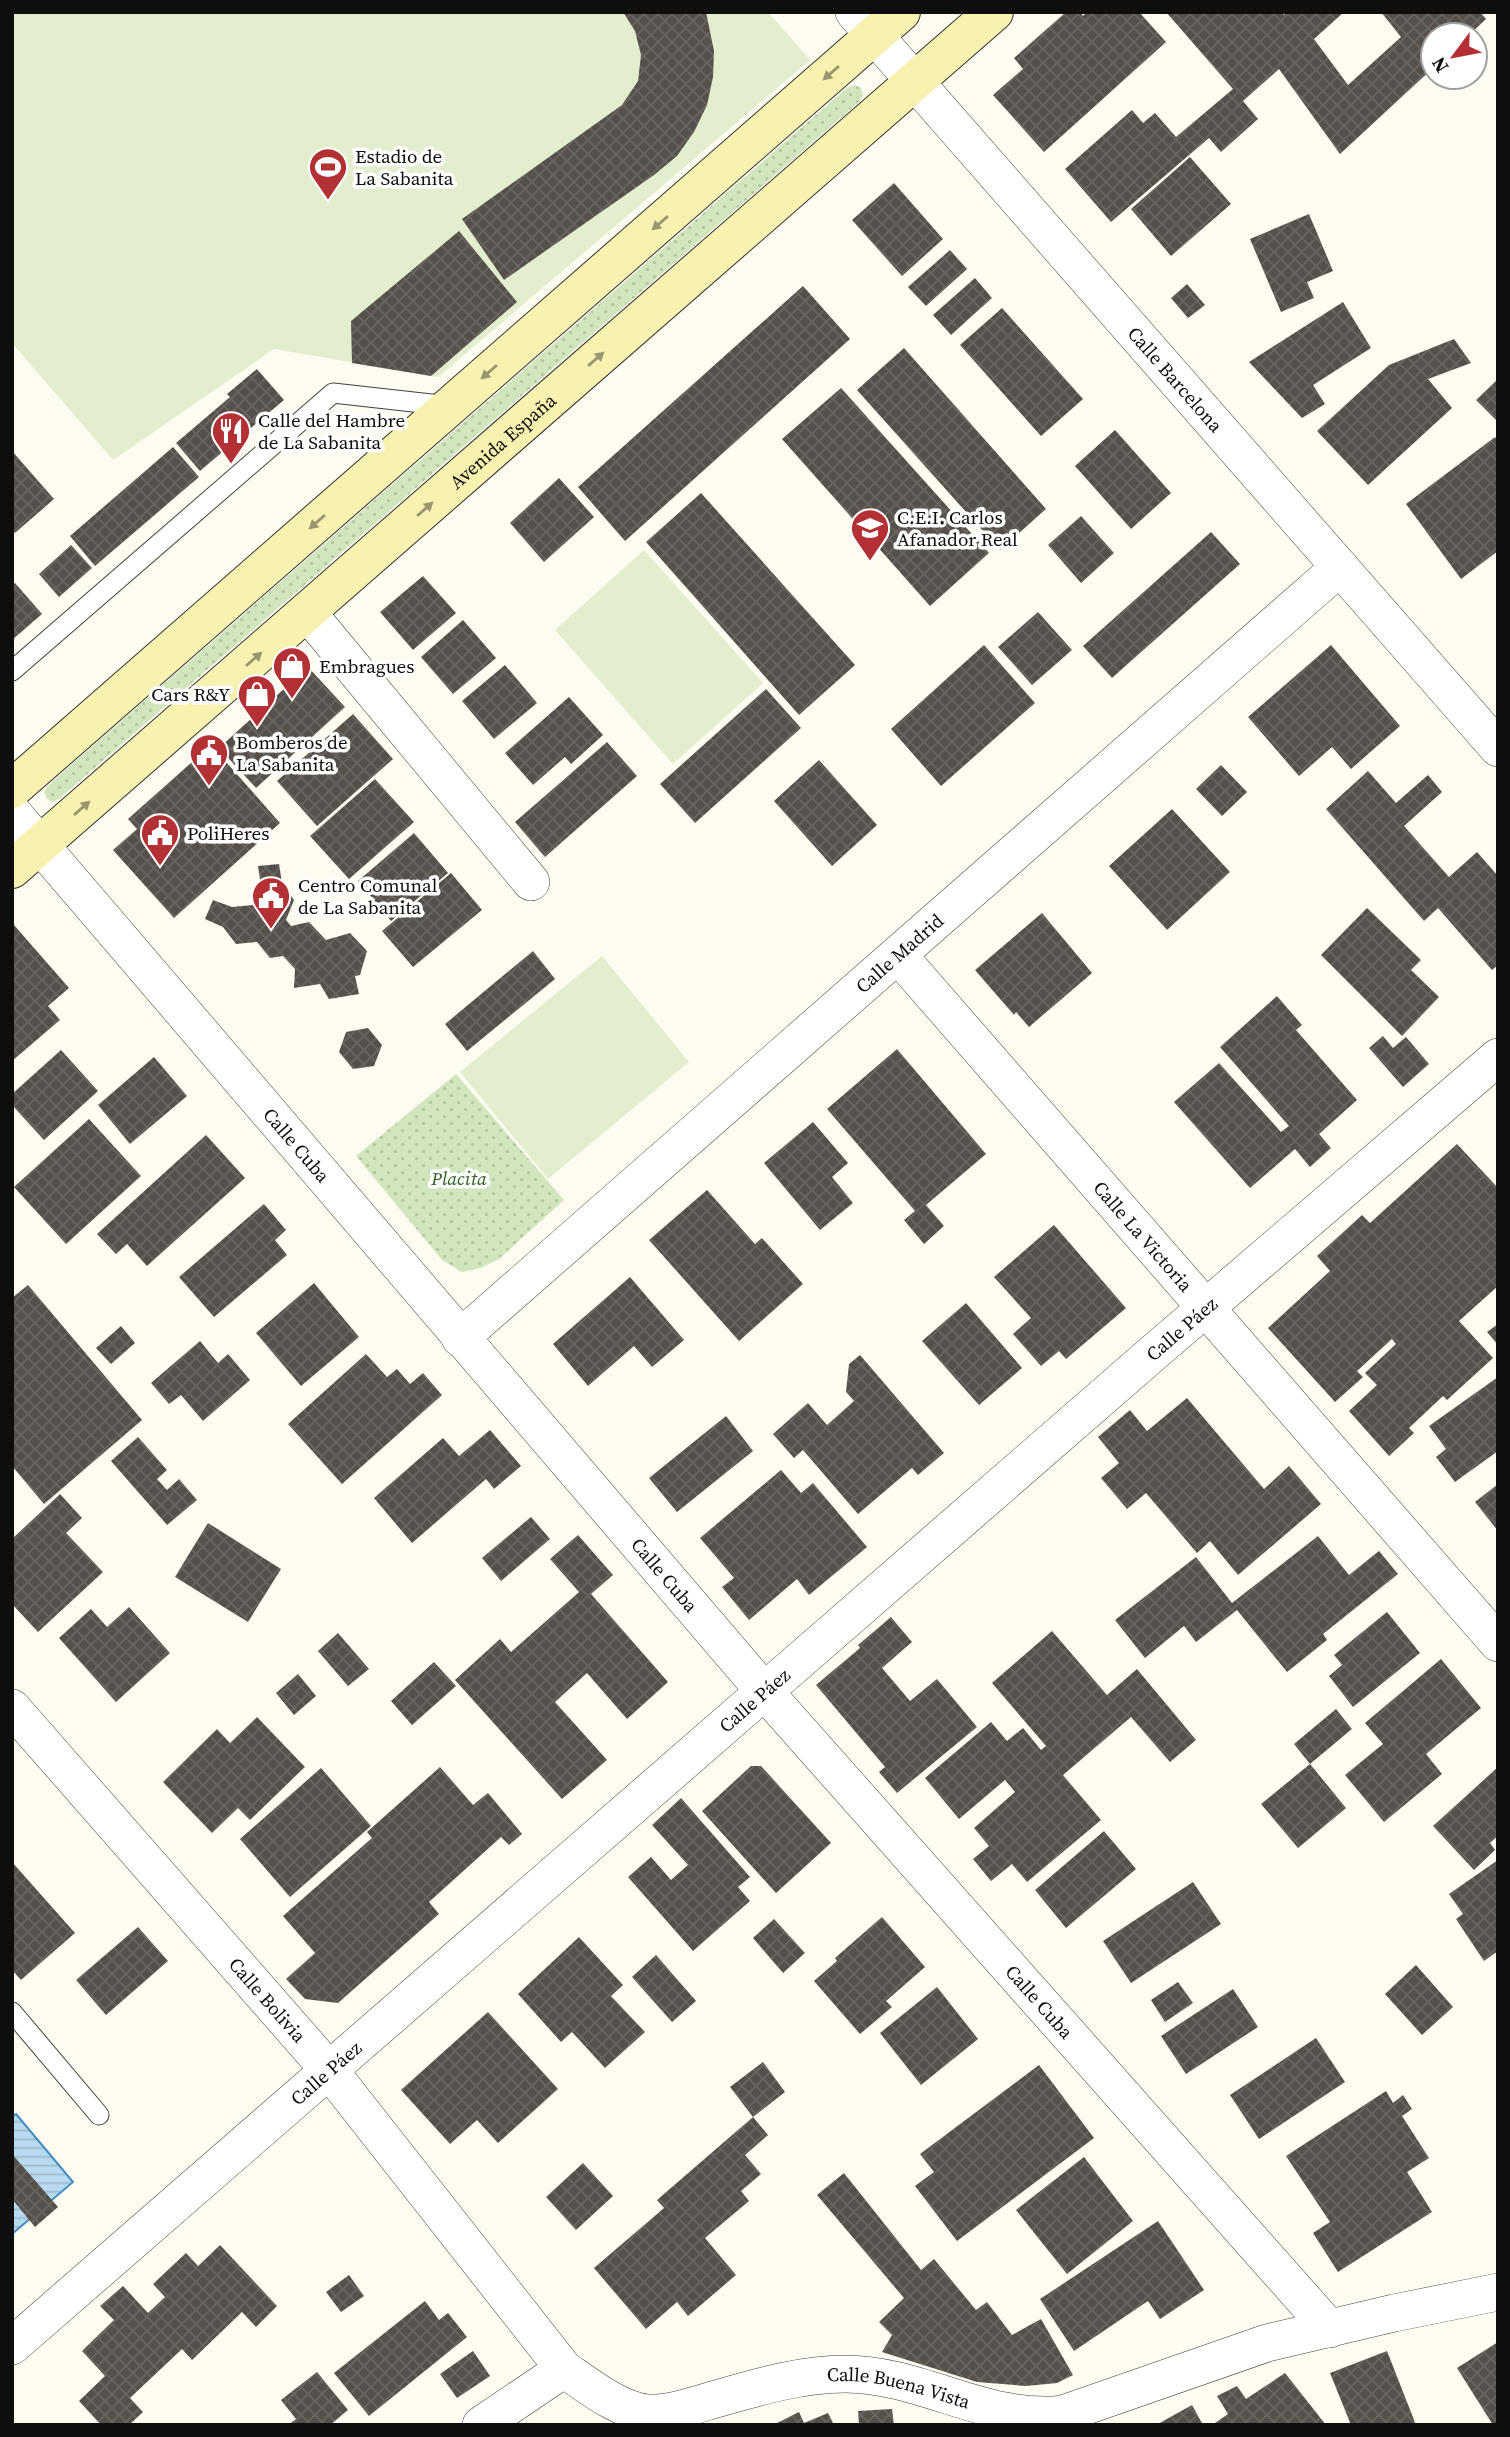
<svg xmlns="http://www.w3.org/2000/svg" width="1510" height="2437" font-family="'Source Serif 4',serif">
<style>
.grass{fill:url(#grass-dots)}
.pitch{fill:#e2eecd}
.water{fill:url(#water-rules);stroke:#468ec2;stroke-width:2}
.building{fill:url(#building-cross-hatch)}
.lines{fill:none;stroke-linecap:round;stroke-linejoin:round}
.service-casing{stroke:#414141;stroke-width:21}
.minor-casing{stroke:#414141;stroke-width:38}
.secondary-casing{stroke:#303030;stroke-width:40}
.service{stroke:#fff;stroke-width:19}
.minor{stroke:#fff;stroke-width:37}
.secondary{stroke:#f8f2b1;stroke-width:38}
.oneway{fill:#9a9770}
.labels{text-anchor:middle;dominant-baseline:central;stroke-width:7;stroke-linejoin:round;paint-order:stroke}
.poi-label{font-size:19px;fill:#0e0e0e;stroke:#fff;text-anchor:start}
.street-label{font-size:19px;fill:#0e0e0e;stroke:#fff}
.park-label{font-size:19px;font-style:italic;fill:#2f6123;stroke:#fff}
</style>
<defs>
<pattern id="grass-dots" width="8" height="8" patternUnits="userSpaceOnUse" patternTransform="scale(1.75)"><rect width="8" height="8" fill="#d1e6bc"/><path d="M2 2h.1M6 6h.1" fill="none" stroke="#b2c4a0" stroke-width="1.8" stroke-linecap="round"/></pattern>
<pattern id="water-rules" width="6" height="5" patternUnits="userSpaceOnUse" patternTransform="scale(1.75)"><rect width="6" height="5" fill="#b9dbf1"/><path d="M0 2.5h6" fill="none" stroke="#9ebbcd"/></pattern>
<pattern id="building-cross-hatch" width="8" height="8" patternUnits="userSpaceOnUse" patternTransform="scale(1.75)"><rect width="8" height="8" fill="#56504b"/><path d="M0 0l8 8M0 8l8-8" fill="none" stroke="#696561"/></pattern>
</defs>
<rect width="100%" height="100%" fill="#fefbf0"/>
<!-- grass -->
<path class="grass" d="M855,85L861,88L863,95L860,101L59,799L53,802L47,799L44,792L48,786L72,764L848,87Z
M456,1074L564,1200L499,1259L481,1268L462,1272L442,1260L356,1156Z"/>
<!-- pitch -->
<path class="pitch" d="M12,12H768L810,60L438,377L274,349L113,460L12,343Z
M644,550L763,683L673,764L555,630Z
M602,956L689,1062L548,1179L460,1072Z"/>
<!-- water -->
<path class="water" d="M16,2114L73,2182L12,2234V2117Z"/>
<!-- building -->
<path class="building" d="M623,12H706L714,51L713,77L707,105L694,132L677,156L654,175L504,280L462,219L622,105L638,81L641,55L635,31Z
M1066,12H1080L1083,16L1087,12H1139L1166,42L1044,152L993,95L1023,69L1014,58Z
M1166,12H1281L1284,15L1287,12H1344L1314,39L1348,85L1401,37L1381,12H1480L1486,19L1469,35H1433V68L1340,154L1279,69L1243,101L1258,119L1221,152L1209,138L1111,222L1065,169L1132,110L1143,123L1155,113L1176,137L1233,89Z
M1190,157L1231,204L1171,256L1131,209Z
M894,183L943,239L902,276L852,220Z
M1309,214L1333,271L1307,282L1314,298L1281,312L1250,239Z
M459,231L517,302L431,376L352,363L351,321Z
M950,250L967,269L926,306L908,287Z
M975,278L992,298L951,335L933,315Z
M1187,284L1205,305L1188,318L1171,298Z
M803,286L850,339L625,541L578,487Z
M1343,302L1371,348L1313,385L1325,404L1302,418L1249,362Z
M1002,308L1083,399L1041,436L960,345Z
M1454,339L1471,363L1428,379L1452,408L1368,485L1317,431L1389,365Z
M904,348L1046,509L1000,550L857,390Z
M257,369L284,400L200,471L176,443L230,397L227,394Z
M1498,379V422L1476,400Z
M841,388L989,553L930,606L782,439Z
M1115,430L1171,493L1131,529L1075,466Z
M1495,437L1498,441V551L1461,579L1406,504Z
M173,447L199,477L95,566L70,536Z
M12,451L54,499L15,533L12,530Z
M559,478L594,517L544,562L510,523Z
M701,493L855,665L799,715L646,542Z
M1081,516L1114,553L1081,583L1048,545Z
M1211,532L1240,564L1112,678L1083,646Z
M71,545L92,568L59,597L39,574Z
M423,576L456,613L413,650L380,612Z
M15,583L42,614L12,640V585Z
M1038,612L1072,650L1032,685L998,647Z
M463,620L496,658L453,694L421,657Z
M984,645L1035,703L941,786L891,729Z
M1331,645L1400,726L1351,769L1332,747L1299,776L1248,717Z
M505,665L537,703L494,739L462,701Z
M308,667L345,707L256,788L219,748Z
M766,689L801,728L695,823L660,784Z
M569,697L603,735L571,764L565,757L533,785L505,753Z
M353,714L393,759L317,826L277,781Z
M607,742L637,776L545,857L515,822Z
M211,745L280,823L174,918L113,850L137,829L128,819Z
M819,760L877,825L832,866L774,801Z
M1221,765L1247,792L1222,816L1196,789Z
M1368,771L1396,803L1428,775L1442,792L1404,826L1449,877L1477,852L1498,876V965L1492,970L1438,908L1424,921L1326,809Z
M375,779L414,822L349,879L310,836Z
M1172,809L1230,872L1167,930L1109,866Z
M414,833L448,873L391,921L358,881Z
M279,864L282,883L294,900L286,920L291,926L309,922L326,940L350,933L367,951L360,975L355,976L359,994L329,999L320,984L294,988L295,969L283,956L270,958L257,942L236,944L223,927L205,919L213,900L232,907L253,905L261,886L258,866Z
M451,873L482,910L413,967L382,931Z
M1367,908L1421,960L1411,970L1439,997L1402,1036L1321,955Z
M1042,913L1092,973L1029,1027L1016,1012L1014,1015L975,970Z
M14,925L69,988L48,1006L60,1020L12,1061Z
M533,951L555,979L467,1051L445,1024Z
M1277,996L1302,1025L1296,1030L1357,1100L1319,1134L1331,1148L1310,1167L1295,1149L1250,1188L1174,1102L1219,1063L1281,1132L1289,1126L1220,1047Z
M368,1028L382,1045L374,1066L353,1069L339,1052L346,1032Z
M1383,1036L1393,1048L1406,1037L1429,1064L1403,1087L1369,1048Z
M897,1049L986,1154L926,1205L944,1226L924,1244L904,1220L915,1211L827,1109Z
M61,1050L98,1091L44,1140L12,1105V1094Z
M154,1057L187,1096L130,1144L98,1105Z
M89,1119L141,1176L66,1244L14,1187Z
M813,1122L848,1163L832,1177L853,1203L820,1230L764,1163Z
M206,1135L245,1178L147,1266L127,1244L116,1254L97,1234Z
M1457,1144L1498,1188V1286L1459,1321L1493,1358L1447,1400L1443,1396L1409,1428L1414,1433L1389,1456L1349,1411L1377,1385L1365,1373L1396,1344L1392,1339L1357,1371L1363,1377L1335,1402L1268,1328L1330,1271L1317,1256L1362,1215L1370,1223Z
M707,1190L755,1244L762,1238L803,1284L739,1341L649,1240Z
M264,1204L286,1230L275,1240L287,1255L214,1317L179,1277Z
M1054,1225L1126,1308L1066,1359L1059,1351L1041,1366L1013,1334L1031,1318L994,1277Z
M630,1277L684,1340L652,1367L634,1346L588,1386L553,1344Z
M314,1283L359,1337L301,1386L256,1333Z
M28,1285L142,1420L44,1504L12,1466V1298Z
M966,1303L1022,1368L979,1405L922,1341Z
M1498,1324V1345L1487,1332Z
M121,1326L135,1343L111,1364L96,1348Z
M200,1341L218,1363L228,1354L250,1380L203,1421L181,1395L169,1404L151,1383Z
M366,1354L387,1377L397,1369L410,1384L423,1373L442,1395L342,1484L288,1424Z
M860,1355L944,1453L918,1475L912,1468L858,1514L803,1450L794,1458L773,1434L808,1403L827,1425L854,1401L846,1392L849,1364Z
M1498,1377V1451L1455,1482L1436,1457L1446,1449L1429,1426Z
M1187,1398L1264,1489L1289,1466L1321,1504L1238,1575L1210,1541L1197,1553L1146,1493L1127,1509L1101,1478L1119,1463L1098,1437L1130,1410L1147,1431Z
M726,1416L753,1451L677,1512L649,1478Z
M490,1430L521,1466L494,1489L486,1479L412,1543L374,1498L443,1438L459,1456Z
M138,1437L167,1470L157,1479L167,1490L179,1479L197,1500L167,1525L111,1461Z
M781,1470L801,1493L813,1483L867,1547L809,1595L797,1579L749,1620L722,1587L734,1578L700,1538Z
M1498,1484V1531L1475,1502Z
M60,1494L82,1518L66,1533L103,1572L38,1632L12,1604V1539Z
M531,1517L550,1539L501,1581L482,1558Z
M208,1523L281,1569L248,1622L175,1577Z
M578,1535L613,1575L591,1594L668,1682L627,1719L587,1673L555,1702L607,1760L562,1799L455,1680L500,1639L511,1652L579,1592L550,1559Z
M1318,1536L1349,1575L1379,1551L1398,1574L1323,1634L1327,1640L1287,1672L1237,1610L1196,1642L1184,1626L1145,1658L1115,1620L1196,1557L1232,1603Z
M129,1607L170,1653L116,1702L59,1638L91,1609L107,1627Z
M1387,1612L1420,1653L1353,1707L1329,1676L1342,1665L1334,1655Z
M891,1617L912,1642L882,1668L910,1701L937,1679L977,1727L897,1793L879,1772L885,1767L816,1685L860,1648L858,1645Z
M1052,1631L1107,1695L1137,1669L1196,1740L1170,1762L1131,1717L1063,1775L1101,1820L1027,1882L1012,1864L991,1881L973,1859L989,1846L974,1828L1015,1792L1005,1780L959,1819L925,1778L991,1722L1007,1741L1023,1728L1041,1750L1046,1746L992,1683Z
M338,1633L369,1669L348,1686L318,1651Z
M1441,1659L1481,1708L1426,1754L1442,1774L1384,1822L1345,1775L1383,1744L1365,1723Z
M434,1662L456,1686L412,1725L391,1701Z
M298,1674L316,1696L294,1715L276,1693Z
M1336,1709L1352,1729L1310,1764L1294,1744Z
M257,1717L305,1767L250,1820L238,1808L212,1833L163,1782L217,1729L230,1743Z
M1310,1764L1346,1808L1298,1848L1261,1804Z
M751,1766H761L831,1843L776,1893L702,1811Z
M440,1767L473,1805L488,1793L522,1834L509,1845L501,1837L429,1902L439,1914L338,2003L305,1999L286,1979L315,1953L283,1916L372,1838L367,1832Z
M1498,1767V1836L1490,1843L1495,1850L1474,1870L1433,1826Z
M321,1768L371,1826L290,1897L240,1839Z
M681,1798L750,1877L738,1887L750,1901L693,1951L628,1877L651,1857L671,1880L688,1865L652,1825Z
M1104,1831L1136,1869L1066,1928L1035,1890Z
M1498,1860V1951L1484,1961L1456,1919L1463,1914L1449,1894Z
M12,1862L75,1933L21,1980L12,1970Z
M1193,1882L1221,1924L1131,1983L1103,1941Z
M882,1917L925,1967L886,2001L892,2007L860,2034L814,1981L837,1961L835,1958Z
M774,1919L805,1953L783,1973L753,1938Z
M138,1927L168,1961L106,2015L76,1980Z
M579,1937L623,1985L611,1996L645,2032L605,2068L572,2032L561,2042L518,1994Z
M656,1955L696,2001L672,2022L632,1977Z
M1416,1965L1453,2007L1422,2035L1385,1994Z
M1178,1982L1193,2003L1165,2022L1151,2000Z
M937,1987L978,2039L921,2085L880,2033Z
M1233,1989L1258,2027L1186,2074L1161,2036Z
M488,2012L558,2089L498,2143L477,2120L450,2144L401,2090Z
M1316,2038L1345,2082L1259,2139L1230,2095Z
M763,2062L785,2092L753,2117L768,2135L745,2155L761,2174L741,2191L749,2201L705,2238L736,2275L688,2316L677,2302L646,2329L594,2268L664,2208L657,2200L753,2117L730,2087Z
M1039,2065L1094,2138L957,2241L915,2186L934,2172L920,2154Z
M1386,2091L1393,2103L1403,2095L1412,2109L1402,2116L1429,2158L1407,2172L1432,2212L1338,2272L1313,2233L1330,2222L1286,2156Z
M12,2154L58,2207L35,2227L12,2199Z
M1084,2157L1133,2221L1067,2274L1016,2210Z
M583,2163L613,2196L576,2230L546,2197Z
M844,2173L921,2270L934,2259L976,2310L987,2302L1012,2335L1041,2319L1073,2375L1057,2383L1026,2386L977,2382L882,2352L892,2335L879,2322L904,2298L817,2195Z
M1158,2221L1204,2290L1160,2319L1148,2301L1074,2351L1040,2299Z
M220,2245L277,2306L256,2327L242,2312L192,2360L182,2349L130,2398L143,2412L129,2425H101L79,2401L105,2376L82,2351L114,2320L100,2306L123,2286L148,2313L165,2297L153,2284L186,2253L198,2266Z
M349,2275L364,2296L341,2312L326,2292Z
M425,2301L439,2320L448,2313L467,2337L369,2416L334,2373Z
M1498,2342V2425H1493L1457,2368Z
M473,2351L490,2376L457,2398L440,2374Z
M1387,2351L1416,2425H1351L1330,2373Z
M317,2372L348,2410L330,2425H288L296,2419L281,2400Z
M1285,2373L1326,2425H1212L1228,2414L1217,2396L1237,2386L1246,2399Z
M1192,2405L1203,2425H1156Z
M892,2409L894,2425H859L858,2411Z
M799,2412L804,2423L828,2413L834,2425H773Z"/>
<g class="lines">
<!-- service casing -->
<g class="service-casing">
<path id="service" d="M12,671L333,393L449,406
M12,2012L99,2115"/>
</g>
<!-- minor casing -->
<g class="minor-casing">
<g id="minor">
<path id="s1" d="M854,12L1498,748"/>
<path d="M307,612L531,882"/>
<path id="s2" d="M12,812L764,1691L1330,2329"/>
<path id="s3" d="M898,955L1498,1643"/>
<path id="s4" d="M460,1338L1340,567"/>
<path id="s5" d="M12,1708L329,2070L564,2369C587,2385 620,2411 648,2413C670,2414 695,2405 716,2399C758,2387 801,2374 845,2374C922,2374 986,2423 1063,2414L1267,2343L1394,2313L1498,2292"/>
<path id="s6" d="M12,2346L1152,1354L1498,1057"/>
<path d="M481,2425L564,2369"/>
</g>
</g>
<!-- secondary casing -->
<g class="secondary-casing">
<g id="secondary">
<path d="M12,789L901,12"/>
<path id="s7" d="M12,869L994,12"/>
</g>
</g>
<!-- service -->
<use href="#service" class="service"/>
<!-- minor -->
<use href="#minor" class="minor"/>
<!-- secondary -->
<use href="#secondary" class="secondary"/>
</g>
<!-- one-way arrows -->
<defs><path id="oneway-solid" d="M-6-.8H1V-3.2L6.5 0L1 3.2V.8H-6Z" transform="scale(1.75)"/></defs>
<g class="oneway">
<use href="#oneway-solid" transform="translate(831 73) rotate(139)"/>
<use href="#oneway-solid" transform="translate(660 223) rotate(139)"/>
<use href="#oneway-solid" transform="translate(596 359) rotate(-41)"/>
<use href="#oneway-solid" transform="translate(489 372) rotate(139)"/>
<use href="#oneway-solid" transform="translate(425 509) rotate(-41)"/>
<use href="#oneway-solid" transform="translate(317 522) rotate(139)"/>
<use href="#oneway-solid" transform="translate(254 659) rotate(-41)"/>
<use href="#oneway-solid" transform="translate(82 808) rotate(-41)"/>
</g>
<!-- icons -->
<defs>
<g id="stadium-pin" transform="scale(2.0125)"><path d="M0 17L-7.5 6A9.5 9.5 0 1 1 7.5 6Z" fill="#b33134" stroke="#fff"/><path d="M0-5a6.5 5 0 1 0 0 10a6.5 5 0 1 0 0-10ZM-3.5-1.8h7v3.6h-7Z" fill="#fff"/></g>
<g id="restaurant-pin" transform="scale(2.0125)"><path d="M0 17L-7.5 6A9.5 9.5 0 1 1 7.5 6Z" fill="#b33134" stroke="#fff"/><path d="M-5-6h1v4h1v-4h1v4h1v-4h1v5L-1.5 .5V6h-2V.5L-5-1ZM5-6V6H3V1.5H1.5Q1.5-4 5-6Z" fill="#fff"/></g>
<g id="school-pin" transform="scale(2.0125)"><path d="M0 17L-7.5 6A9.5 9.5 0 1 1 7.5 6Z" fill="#b33134" stroke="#fff"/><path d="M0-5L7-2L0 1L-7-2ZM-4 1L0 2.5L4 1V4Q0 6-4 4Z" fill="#fff"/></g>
<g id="shop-pin" transform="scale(2.0125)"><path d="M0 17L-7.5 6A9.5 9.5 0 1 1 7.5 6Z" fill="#b33134" stroke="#fff"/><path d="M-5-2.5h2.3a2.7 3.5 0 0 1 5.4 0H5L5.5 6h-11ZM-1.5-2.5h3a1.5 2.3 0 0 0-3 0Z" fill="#fff"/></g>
<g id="civic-pin" transform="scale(2.0125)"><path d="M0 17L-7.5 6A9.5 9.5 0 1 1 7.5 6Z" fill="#b33134" stroke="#fff"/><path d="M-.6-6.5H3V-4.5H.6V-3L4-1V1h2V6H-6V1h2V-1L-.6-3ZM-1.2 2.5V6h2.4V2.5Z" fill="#fff"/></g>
</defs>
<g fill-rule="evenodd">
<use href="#stadium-pin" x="328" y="167"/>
<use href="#restaurant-pin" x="231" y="431"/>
<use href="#school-pin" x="870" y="528"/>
<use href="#shop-pin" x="292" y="666"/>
<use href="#shop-pin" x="257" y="694"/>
<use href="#civic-pin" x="209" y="753"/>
<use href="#civic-pin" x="160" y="833"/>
<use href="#civic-pin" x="271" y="896"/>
</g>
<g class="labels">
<!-- poi labels -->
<g class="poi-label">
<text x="355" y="156">Estadio de<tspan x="355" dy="22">La Sabanita</tspan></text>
<text x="258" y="420">Calle del Hambre<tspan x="258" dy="22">de La Sabanita</tspan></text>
<text x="897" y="517">C.E.I. Carlos<tspan x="897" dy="22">Afanador Real</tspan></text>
<text x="319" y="666">Embragues</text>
<text x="230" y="694" text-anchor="end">Cars R&amp;Y</text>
<text x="236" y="742">Bomberos de<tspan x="236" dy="22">La Sabanita</tspan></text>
<text x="187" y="833">PoliHeres</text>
<text x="298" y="885">Centro Comunal<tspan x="298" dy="22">de La Sabanita</tspan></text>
</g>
<!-- street labels -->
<g class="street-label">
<text stroke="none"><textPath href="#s1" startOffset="488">Calle Barcelona</textPath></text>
<text stroke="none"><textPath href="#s7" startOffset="651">Avenida España</textPath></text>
<text stroke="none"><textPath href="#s4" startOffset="584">Calle Madrid</textPath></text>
<text stroke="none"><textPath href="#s2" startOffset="438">Calle Cuba</textPath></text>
<text stroke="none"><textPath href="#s3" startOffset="373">Calle La Victoria</textPath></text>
<text stroke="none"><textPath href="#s6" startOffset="1550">Calle Páez</textPath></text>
<text stroke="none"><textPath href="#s2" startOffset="1004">Calle Cuba</textPath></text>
<text stroke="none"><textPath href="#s6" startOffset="984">Calle Páez</textPath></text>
<text stroke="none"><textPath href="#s5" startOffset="388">Calle Bolivia</textPath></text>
<text stroke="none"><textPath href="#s2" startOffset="1572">Calle Cuba</textPath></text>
<text stroke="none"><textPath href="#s6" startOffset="416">Calle Páez</textPath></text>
<text stroke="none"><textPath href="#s5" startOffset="1214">Calle Buena Vista</textPath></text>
</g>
<!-- park labels -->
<g class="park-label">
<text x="459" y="1178">Placita</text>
</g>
</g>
<!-- border -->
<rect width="1510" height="2437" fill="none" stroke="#0e0e0e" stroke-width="28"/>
<!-- north arrow -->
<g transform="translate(1454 56) rotate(238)"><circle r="33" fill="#ffffff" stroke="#9f9f9f" stroke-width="2"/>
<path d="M0-5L12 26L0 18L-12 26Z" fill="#b33134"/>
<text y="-10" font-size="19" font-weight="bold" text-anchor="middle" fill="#0e0e0e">N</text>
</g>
</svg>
